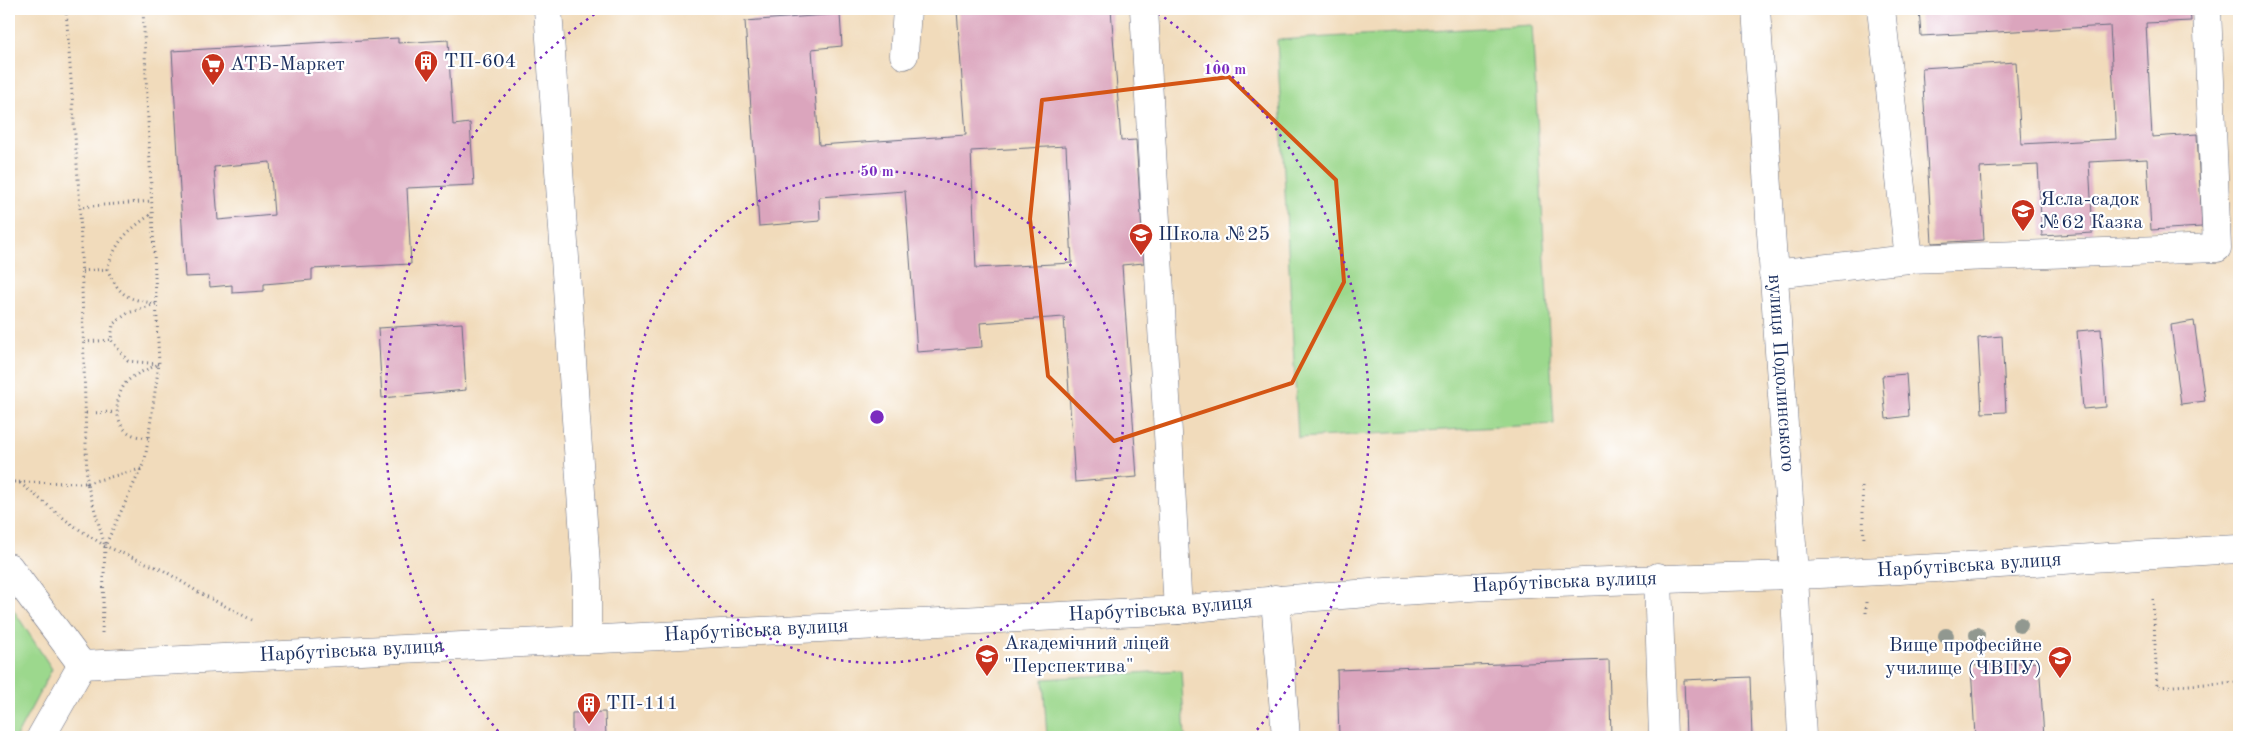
<svg xmlns="http://www.w3.org/2000/svg" width="2248" height="746" font-family="'Old Standard TT',serif">
<style>
.green{fill:#9cd88d;stroke:#5c8476}
.building{fill:#dba5bd;fill-rule:evenodd}
.lines{fill:none;stroke-linecap:round;stroke-linejoin:round}
.minor-casing{stroke:#666b7f;stroke-width:29}
.path{stroke:#666b7f;stroke-width:3;stroke-dasharray:1 4;stroke-linecap:butt}
.minor{stroke:#fff;stroke-width:28}
.tree{fill:#919890}
.marked{fill:none;stroke:#d45514;stroke-width:4;stroke-linejoin:round}
.ring{fill:none;stroke:#7b2cbf;stroke-width:2.5;stroke-dasharray:2.5 5}
.labels{text-anchor:middle;dominant-baseline:central;stroke-width:4.5;stroke-linejoin:round;paint-order:stroke}
.poi-label{font-size:20px;fill:#1b2f5e;stroke:#fff;text-anchor:start}
.street-label{font-size:20px;fill:#1b2f5e;stroke:#fff}
.centre{fill:#7b2cbf;stroke:#fff;stroke-width:2.5}
.ring-label{font-size:15px;text-anchor:middle;font-weight:bold;fill:#7b2cbf;stroke:#fff;stroke-width:4.5;stroke-linejoin:round;paint-order:stroke}
</style>
<rect width="100%" height="100%" fill="#fff"/>
<filter id="ink" filterUnits="userSpaceOnUse"><feTurbulence type="fractalNoise" baseFrequency=".02" numOctaves="2"/><feDisplacementMap in="SourceGraphic" scale="10" xChannelSelector="R" yChannelSelector="G"/><feConvolveMatrix kernelMatrix="1 2 1 2 8 2 1 2 1" color-interpolation-filters="sRGB"/></filter>
<filter id="wash" filterUnits="userSpaceOnUse"><feTurbulence type="fractalNoise" baseFrequency=".0096" numOctaves="4" result="noise"/><feDisplacementMap in="SourceGraphic" scale="20" xChannelSelector="R" yChannelSelector="G"/><feGaussianBlur stdDeviation="1.12" result="paint"/><feColorMatrix in="noise" values="0 0 0 0 0 0 0 0 0 0 0 0 0 0 0 0 0 1.4 0 .05"/><feComposite in="paint" operator="in"/></filter>
<g filter="url(#wash)">
<rect width="100%" height="100%" fill="#f1dbbb"/>
<!-- green -->
<path class="green" d="M1532,25L1554,424L1298,438L1277,40Z
M9,603L52,669L16,737H9Z
M1181,670L1185,737H1047L1043,679Z"/>
<g id="blocks">
<!-- building -->
<path class="building" d="M976,9H1111L1121,141L1136,140L1144,263L1122,265L1137,477L1075,482L1064,317L980,323L982,347L917,352L905,191L819,197L820,221L759,226L745,21L840,14L842,46L812,49L819,145L966,135L957,10ZM1066,146L1072,263L976,268L971,151Z
M1919,9H1970L1971,13L2030,9H2190L2191,21L2146,23L2152,137L2197,134L2202,227L2151,230L2147,159L2089,162L2093,233L2042,236L2038,165L1980,168L1984,240L1932,243L1922,68L2016,62L2021,144L2116,139L2110,26L1921,36Z
M398,38V43L448,40L453,125L470,123L474,185L407,188L411,264L312,269V280L264,284V291L232,293V285L210,287L209,276L185,277L172,51ZM270,162L274,215L218,220L214,167Z
M2194,321L2205,401L2181,404L2171,325Z
M462,323L466,390L382,398L378,328Z
M2101,329L2106,407L2083,409L2077,331Z
M2002,336L2006,412L1982,413L1978,338Z
M1906,374L1909,416L1886,419L1882,376Z
M1609,660L1611,737H1339L1337,670Z
M2039,662L2044,737H1975L1971,666Z
M1750,677L1752,737H1686L1684,680Z
M605,712L606,737H572V713Z"/>
</g>
</g>
<g filter="url(#ink)">
<use href="#blocks" fill-opacity="0" stroke="#666b7f" stroke-width="1"/>
<g class="lines">
<!-- minor casing -->
<g class="minor-casing">
<g id="minor">
<path d="M548,9L587,580V640"/>
<path d="M1144,9L1178,610"/>
<path id="s1" d="M1756,9L1794,574L1802,737"/>
<path d="M1881,9L1909,259"/>
<path d="M904,55L907,9"/>
<path d="M1773,274L1909,259L2217,248L2207,9"/>
<path d="M9,567L82,665"/>
<path d="M1658,577L1663,737"/>
<path d="M1275,599L1286,737"/>
<path id="s2" d="M82,665L1178,610C1382,587 1587,581 1791,575C1940,570 2090,557 2239,549"/>
<path d="M41,737L82,665"/>
</g>
</g>
<!-- path -->
<path class="path" d="M66,9L80,207
M82,271L107,269
M84,342L111,340
M86,413L116,412
M148,438C143,437 137,437 133,435C113,427 114,398 125,384C131,375 149,369 159,364L128,361L111,340L113,324L128,313L156,304C126,298 121,298 107,269C117,239 127,232 151,214
M141,469L87,483L80,207L152,201
M9,482L87,483L105,546
M20,483L71,524L105,546L163,570L198,592L252,620
M1862,487L1864,541
M2153,599L2157,687L2239,682
M1866,602V614
M102,633L105,546L145,460L159,364L143,9"/>
<!-- minor -->
<use href="#minor" class="minor"/>
</g>
<!-- trees -->
<g class="tree">
<circle cx="2020" cy="625" r="8"/>
<circle cx="1977" cy="635" r="8"/>
<circle cx="1946" cy="636" r="8"/>
</g>
</g>
<!-- marked area -->
<path class="marked" d="M1229,77L1336,180L1344,282L1292,383L1114,441L1048,376L1030,219L1042,100Z"/>
<!-- distance rings -->
<g class="ring">
<circle cx="877" cy="417" r="246"/>
<path d="M503 737A492 492 0 0 1 602 9M1152 9A492 492 0 0 1 1251 737"/>
</g>
<!-- icons -->
<defs>
<g id="building-pin" transform="scale(1.25)"><path d="M0 17L-7.5 6A9.5 9.5 0 1 1 7.5 6Z" fill="#c8321e" stroke="#fff"/><path d="M-4-6H4V6H1V3H-1V6H-4ZM-2.5-4.3h1.7v1.8h-1.7ZM.8-4.3h1.7v1.8H.8ZM-2.5-1h1.7V.8h-1.7ZM.8-1h1.7V.8H.8Z" fill="#fff"/></g>
<g id="supermarket-pin" transform="scale(1.25)"><path d="M0 17L-7.5 6A9.5 9.5 0 1 1 7.5 6Z" fill="#c8321e" stroke="#fff"/><path d="M-6-5.5h2.5l.6 2H6L4.5 2H-2.5L-4.4-4H-6ZM-1.5 3.2a1.3 1.3 0 1 0 .1 0ZM3 3.2a1.3 1.3 0 1 0 .1 0Z" fill="#fff"/></g>
<g id="school-pin" transform="scale(1.25)"><path d="M0 17L-7.5 6A9.5 9.5 0 1 1 7.5 6Z" fill="#c8321e" stroke="#fff"/><path d="M0-5L7-2L0 1L-7-2ZM-4 1L0 2.5L4 1V4Q0 6-4 4Z" fill="#fff"/></g>
<g id="university-pin" transform="scale(1.25)"><path d="M0 17L-7.5 6A9.5 9.5 0 1 1 7.5 6Z" fill="#c8321e" stroke="#fff"/><path d="M0-5L7-2L0 1L-7-2ZM-4 1L0 2.5L4 1V4Q0 6-4 4Z" fill="#fff"/></g>
</defs>
<g fill-rule="evenodd">
<use href="#building-pin" x="426" y="62"/>
<use href="#supermarket-pin" x="213" y="65"/>
<use href="#school-pin" x="2023" y="211"/>
<use href="#school-pin" x="1141" y="235"/>
<use href="#school-pin" x="987" y="656"/>
<use href="#university-pin" x="2060" y="658"/>
<use href="#building-pin" x="589" y="704"/>
</g>
<g class="labels">
<!-- poi labels -->
<g class="poi-label">
<text x="444" y="62">ТП-604</text>
<text x="230" y="65">АТБ-Маркет</text>
<text x="2040" y="200">Ясла-садок<tspan x="2040" dy="23">№62 Казка</tspan></text>
<text x="1158" y="235">Школа №25</text>
<text x="1004" y="644">Академічний ліцей<tspan x="1004" dy="23">"Перспектива"</tspan></text>
<text x="2042" y="646" text-anchor="end">Вище професійне<tspan x="2042" dy="23">училище (ЧВПУ)</tspan></text>
<text x="606" y="704">ТП-111</text>
</g>
<!-- street labels -->
<g class="street-label">
<text stroke="none"><textPath href="#s1" startOffset="365">вулиця Подолинського</textPath></text>
<text stroke="none"><textPath href="#s2" startOffset="1890">Нарбутівська вулиця</textPath></text>
<text stroke="none"><textPath href="#s2" startOffset="1485">Нарбутівська вулиця</textPath></text>
<text stroke="none"><textPath href="#s2" startOffset="1080">Нарбутівська вулиця</textPath></text>
<text stroke="none"><textPath href="#s2" startOffset="675">Нарбутівська вулиця</textPath></text>
<text stroke="none"><textPath href="#s2" startOffset="270">Нарбутівська вулиця</textPath></text>
</g>
</g>
<circle cx="877" cy="417" r="8" class="centre"/>
<g class="ring-label">
<text x="1225" y="74">100 m</text>
<text x="877" y="176">50 m</text>
</g>
<!-- margin -->
<rect width="2248" height="746" fill="none" stroke="#fff" stroke-width="30"/>
</svg>
